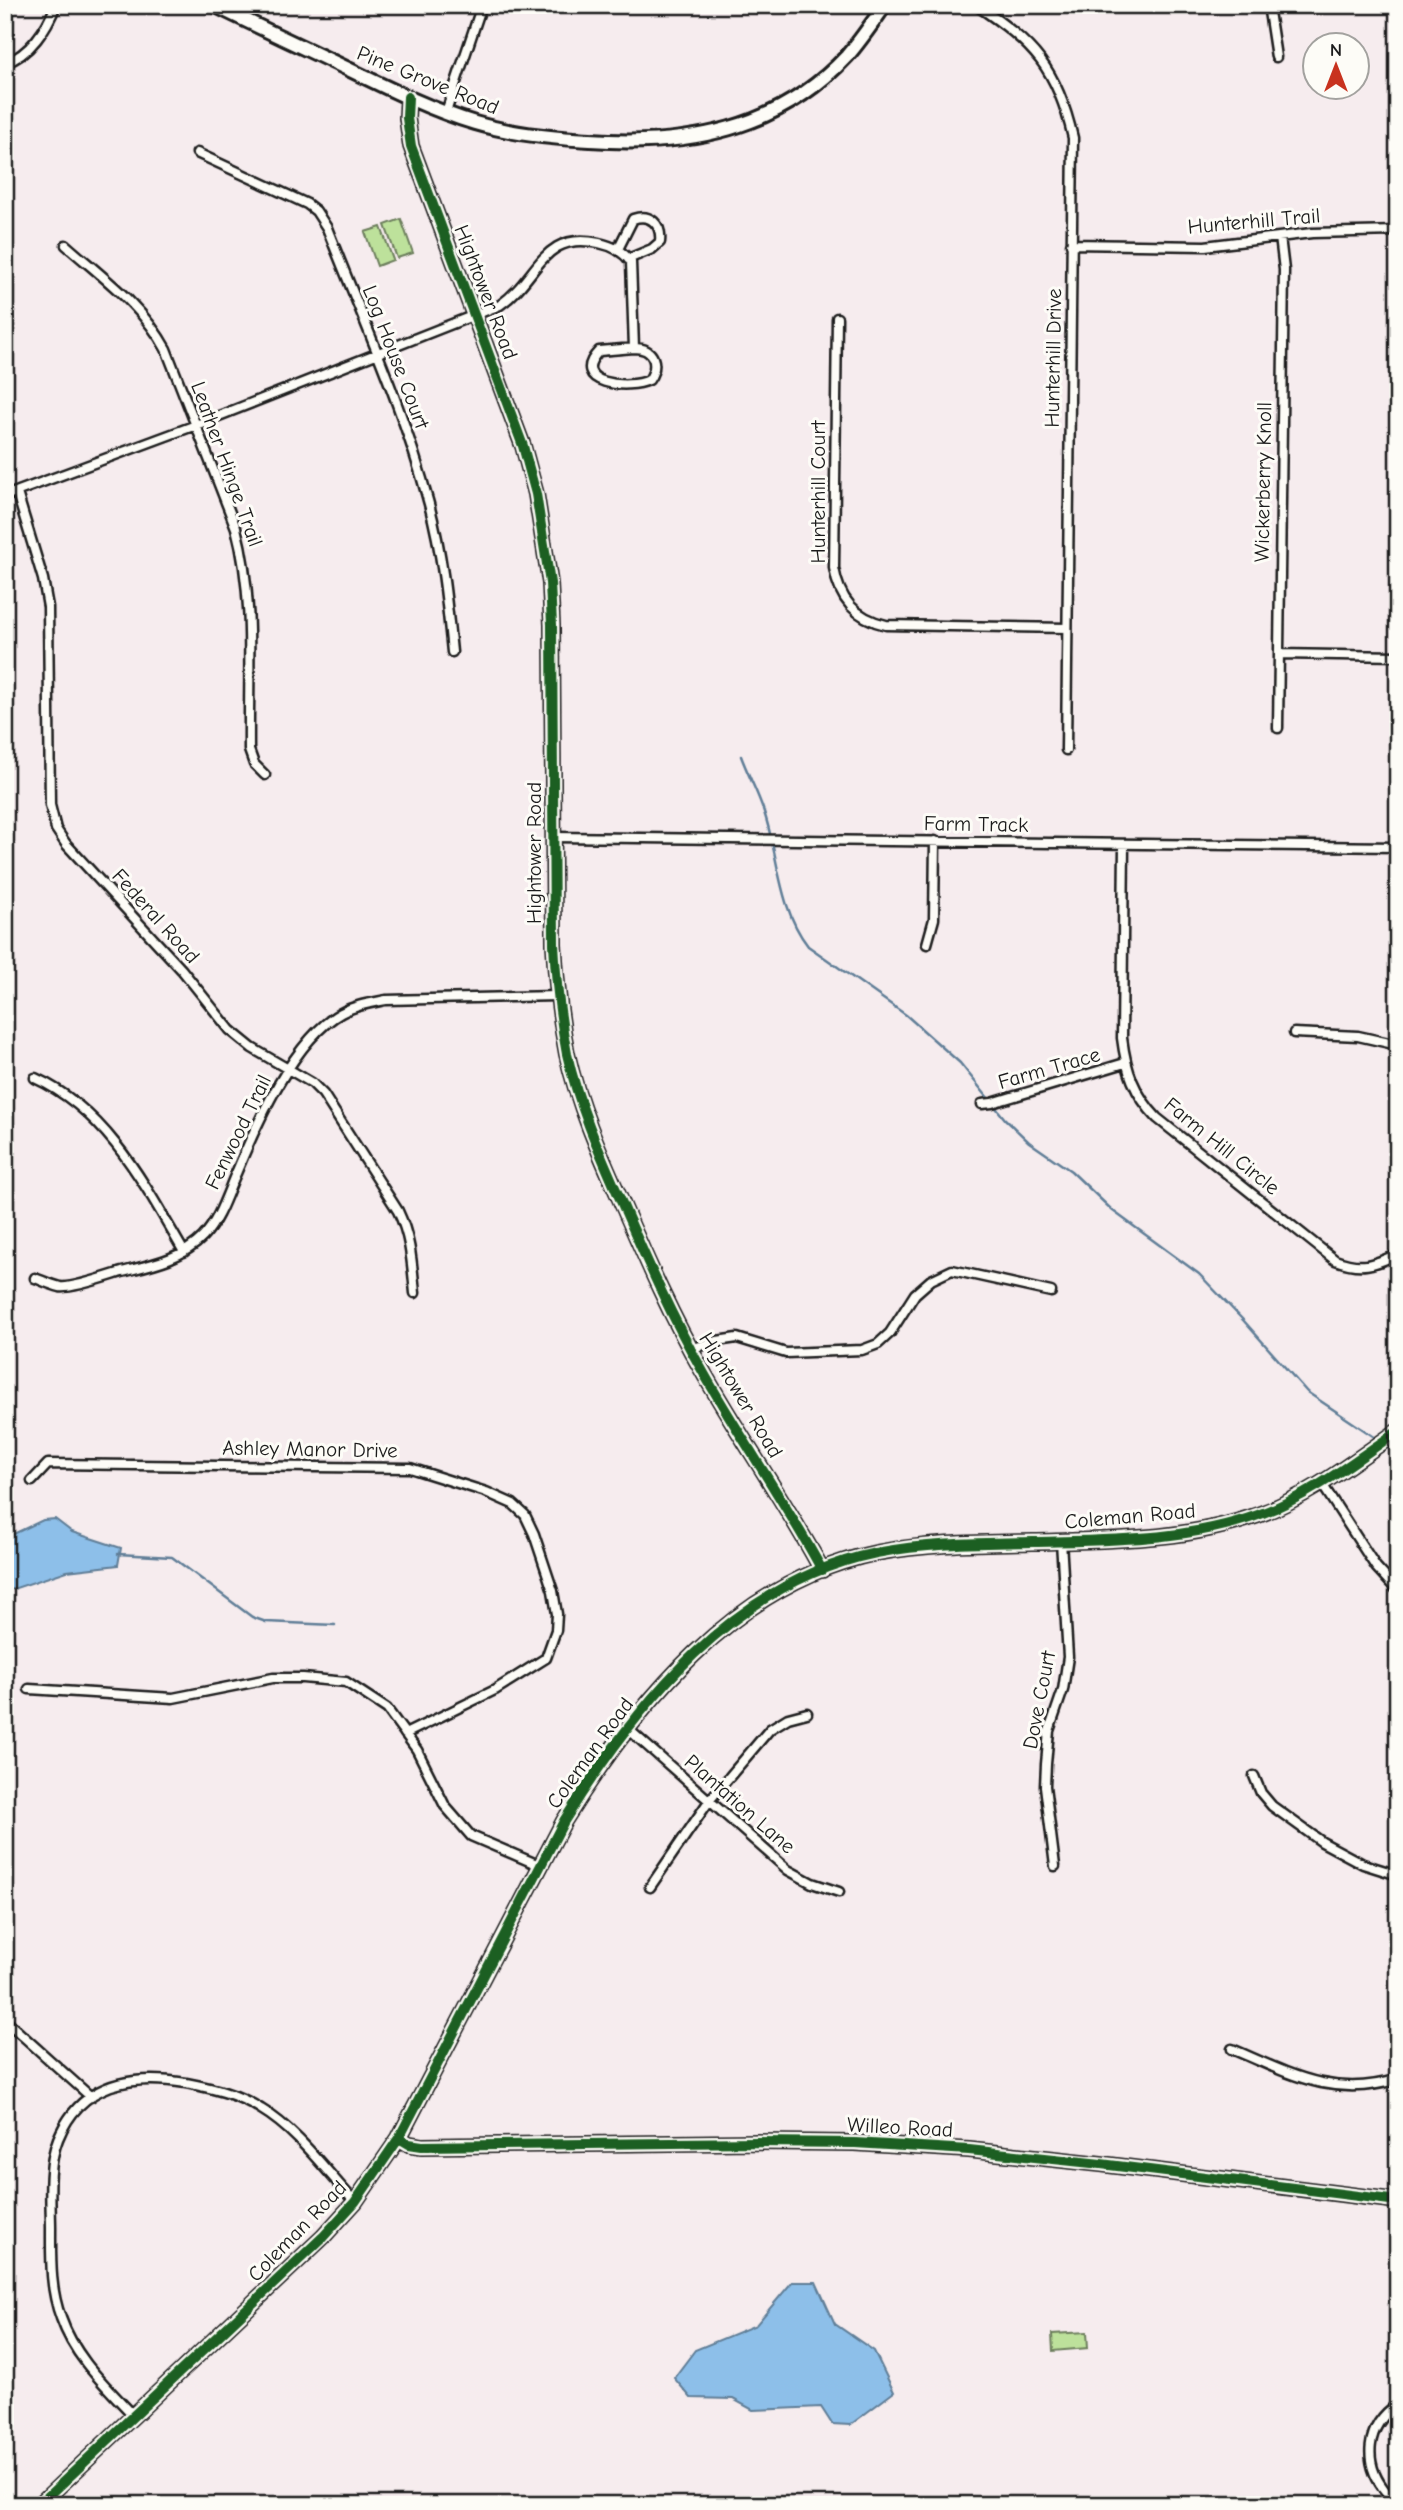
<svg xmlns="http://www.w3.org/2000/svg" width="1403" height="2510" font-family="'Comic Neue',sans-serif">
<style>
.green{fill:#bde19b;stroke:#6c7e5c;stroke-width:2}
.water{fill:#8dbfe9;stroke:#607e97;stroke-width:2}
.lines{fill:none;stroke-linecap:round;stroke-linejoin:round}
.stream{stroke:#607e97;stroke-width:2.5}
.street-casing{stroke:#1c1c1c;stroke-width:13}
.secondary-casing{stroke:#1c1c1c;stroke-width:18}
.street{stroke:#fdfcf7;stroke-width:8}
.secondary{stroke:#fdfcf7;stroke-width:12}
.cycleway-casing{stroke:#fdfcf7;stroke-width:15}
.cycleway{stroke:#1b5e20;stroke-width:10}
.labels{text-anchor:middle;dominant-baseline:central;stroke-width:6;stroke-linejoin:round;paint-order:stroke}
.street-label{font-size:21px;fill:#1c1c1c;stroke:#fdfcf7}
</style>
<rect width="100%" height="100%" fill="#f6ecee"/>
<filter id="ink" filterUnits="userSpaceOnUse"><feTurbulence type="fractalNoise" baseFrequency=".0143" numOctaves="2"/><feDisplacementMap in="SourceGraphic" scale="14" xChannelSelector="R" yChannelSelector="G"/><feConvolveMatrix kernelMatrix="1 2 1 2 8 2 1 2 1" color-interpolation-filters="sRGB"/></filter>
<g filter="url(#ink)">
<!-- green -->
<path class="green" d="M401,219L413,253L397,258L385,225Z
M381,227L393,260L377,266L365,232Z
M1087,2332L1088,2348L1053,2351L1052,2334Z"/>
<!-- water -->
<path class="water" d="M55,1519L72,1532L121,1548L118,1565L67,1571L10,1590L5,1587V1538L43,1520Z
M792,2282H816L835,2324L874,2351L894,2392L850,2425L832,2424L821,2407L753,2410L733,2399L691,2398L674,2378L695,2350L756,2325Z"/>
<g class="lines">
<!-- stream -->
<path class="stream" d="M741,756C748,775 758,793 764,812C779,857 778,907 808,946L906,1015L960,1063L1005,1119L1029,1142L1071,1171L1113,1211L1199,1274L1243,1320L1307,1392L1379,1440
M1384,1444L1398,1456
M118,1554L172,1557L252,1617L266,1622L335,1625"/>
<!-- street casing -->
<g class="street-casing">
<path id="street" d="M976,5C1034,44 1057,68 1073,138L1066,750
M1268,5L1276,57
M5,63C30,55 47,28 56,5
M446,112L482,5
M197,153L307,204L316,211L327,228C363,319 404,410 429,504C442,552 447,602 452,652
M1071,244L1205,246L1312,233L1398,231
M66,245C102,277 143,306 166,349L236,528C255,599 248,676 249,750L254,764L265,775
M618,249L633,219C650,213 662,224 660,242L652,249L628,259
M837,318L834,568C839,599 855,618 886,625L1067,628
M634,348C655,348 659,365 649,380C629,390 567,384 599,351Z
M17,493L43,579L48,607L50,805L56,829L66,844L182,970L230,1030L252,1048L312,1083L323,1094L398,1211C411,1238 412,1264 415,1293
M5,496L196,425L500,305C539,278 542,230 599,243C613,246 623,251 631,262L634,348
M1279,654L1398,656
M1278,728L1284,270L1280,237
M553,837L1398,847
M1124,844L1122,1038C1126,1070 1134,1094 1157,1118L1335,1260C1362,1270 1373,1265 1398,1254
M927,944L934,919L935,841
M1294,1033L1358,1036L1398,1045
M35,1078C108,1111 146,1187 184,1252
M982,1104L992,1103L1125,1063
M35,1278C43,1281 51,1285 60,1287C71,1289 109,1276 122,1272C150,1265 182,1259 203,1237C220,1219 227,1193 237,1171C257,1123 294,1039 341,1013C355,1005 371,1003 386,1000L557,996
M690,1349L717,1341L737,1338L786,1353L862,1350L878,1344L890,1333L915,1294L931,1280L952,1270L1051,1292
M32,1481L48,1464L410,1468L486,1492L513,1504L525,1515L534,1534L553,1591L557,1614L556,1630L546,1658L495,1690L405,1734
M1322,1484L1376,1567L1398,1591
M29,1689L173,1698L273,1678H303L346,1682L387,1709L417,1750L445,1806L471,1836L541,1866
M627,1728L788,1870L812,1883L839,1892
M1254,1776L1261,1793L1272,1806L1322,1842L1363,1864L1398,1875
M1055,1866L1045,1786L1046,1764L1049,1731L1063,1690L1068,1657L1061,1541
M650,1887L709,1801L770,1729L788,1718L807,1713
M5,2020L91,2097
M1232,2049C1290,2074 1334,2099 1398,2079
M133,2415C105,2385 75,2358 61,2318C50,2289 51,2259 51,2229C51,2200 47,2167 58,2139C81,2082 132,2074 186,2083C212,2088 238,2094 261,2109C298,2131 326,2171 355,2202
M1387,2493C1362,2464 1365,2426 1398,2404"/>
</g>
<!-- secondary casing -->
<g class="secondary-casing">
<path id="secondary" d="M214,5C259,27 304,48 348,69C389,89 432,110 475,123C512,134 551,138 590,140C687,147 778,130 847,56C861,40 873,22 885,5
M408,97L407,118L411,146L523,446L536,494L550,583L552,625L554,944C556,981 560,1018 567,1054C579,1108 602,1158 624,1208C648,1263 672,1318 702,1370C740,1438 785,1501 822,1570
M399,2138L409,2144L422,2146L757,2142L855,2143L969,2150L1101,2164L1398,2201
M39,2505L323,2237L355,2202L399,2138L564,1821C636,1705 734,1582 876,1553C928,1543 980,1543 1033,1542C1108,1540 1187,1541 1258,1515C1310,1496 1353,1462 1398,1431"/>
</g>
<!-- street -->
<use href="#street" class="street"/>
<!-- secondary -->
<use href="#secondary" class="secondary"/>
<!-- cycleway casing -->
<g class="cycleway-casing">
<path id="cycleway" d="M408,97L407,118L411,146L523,446L536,494L550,583L552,625L554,944C556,981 560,1018 567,1054C579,1108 602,1158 624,1208C648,1263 672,1318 702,1370C740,1438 785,1501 822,1570
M399,2138L409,2144L422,2146L757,2142L855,2143L969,2150L1101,2164L1398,2201
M39,2505L323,2237L355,2202L399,2138L564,1821C636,1705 734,1582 876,1553C928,1543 980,1543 1033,1542C1108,1540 1187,1541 1258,1515C1310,1496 1353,1462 1398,1431"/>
</g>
<!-- cycleway -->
<use href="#cycleway" class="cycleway"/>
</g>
</g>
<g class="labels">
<!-- street labels -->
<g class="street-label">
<text transform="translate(428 80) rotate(22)">Pine Grove Road</text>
<text transform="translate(1254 221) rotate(-5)">Hunterhill Trail</text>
<text transform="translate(486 292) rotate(69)">Hightower Road</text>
<text transform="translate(396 357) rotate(69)">Log House Court</text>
<text transform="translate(1053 358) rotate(-89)">Hunterhill Drive</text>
<text transform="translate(227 464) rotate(70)">Leather Hinge Trail</text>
<text transform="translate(1263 482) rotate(-89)">Wickerberry Knoll</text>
<text transform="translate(818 492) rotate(-90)">Hunterhill Court</text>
<text transform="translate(976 824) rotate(1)">Farm Track</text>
<text transform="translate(534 853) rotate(-90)">Hightower Road</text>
<text transform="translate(156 916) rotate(48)">Federal Road</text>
<text transform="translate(1049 1068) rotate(-16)">Farm Trace</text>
<text transform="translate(238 1132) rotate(-64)">Fenwood Trail</text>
<text transform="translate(1222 1146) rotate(39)">Farm Hill Circle</text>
<text transform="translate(741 1395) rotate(59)">Hightower Road</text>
<text transform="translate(310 1449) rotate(1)">Ashley Manor Drive</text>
<text transform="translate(1130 1516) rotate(-5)">Coleman Road</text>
<text transform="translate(1039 1700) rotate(-79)">Dove Court</text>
<text transform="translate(590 1753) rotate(-54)">Coleman Road</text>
<text transform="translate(740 1804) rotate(41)">Plantation Lane</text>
<text transform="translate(900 2127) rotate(3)">Willeo Road</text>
<text transform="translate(297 2231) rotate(-46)">Coleman Road</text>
</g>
</g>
<!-- margin -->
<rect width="1403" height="2510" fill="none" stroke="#fdfcf7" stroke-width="28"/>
<rect x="14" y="14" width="1375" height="2482" fill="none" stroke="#1c1c1c" stroke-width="2.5" filter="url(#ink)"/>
<!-- north arrow -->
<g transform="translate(1336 66)"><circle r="33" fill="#fdfcf7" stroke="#a3a29f" stroke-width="2"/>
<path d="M0-5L12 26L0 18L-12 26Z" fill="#c8321e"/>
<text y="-10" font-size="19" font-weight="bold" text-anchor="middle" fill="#1c1c1c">N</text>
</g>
</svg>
